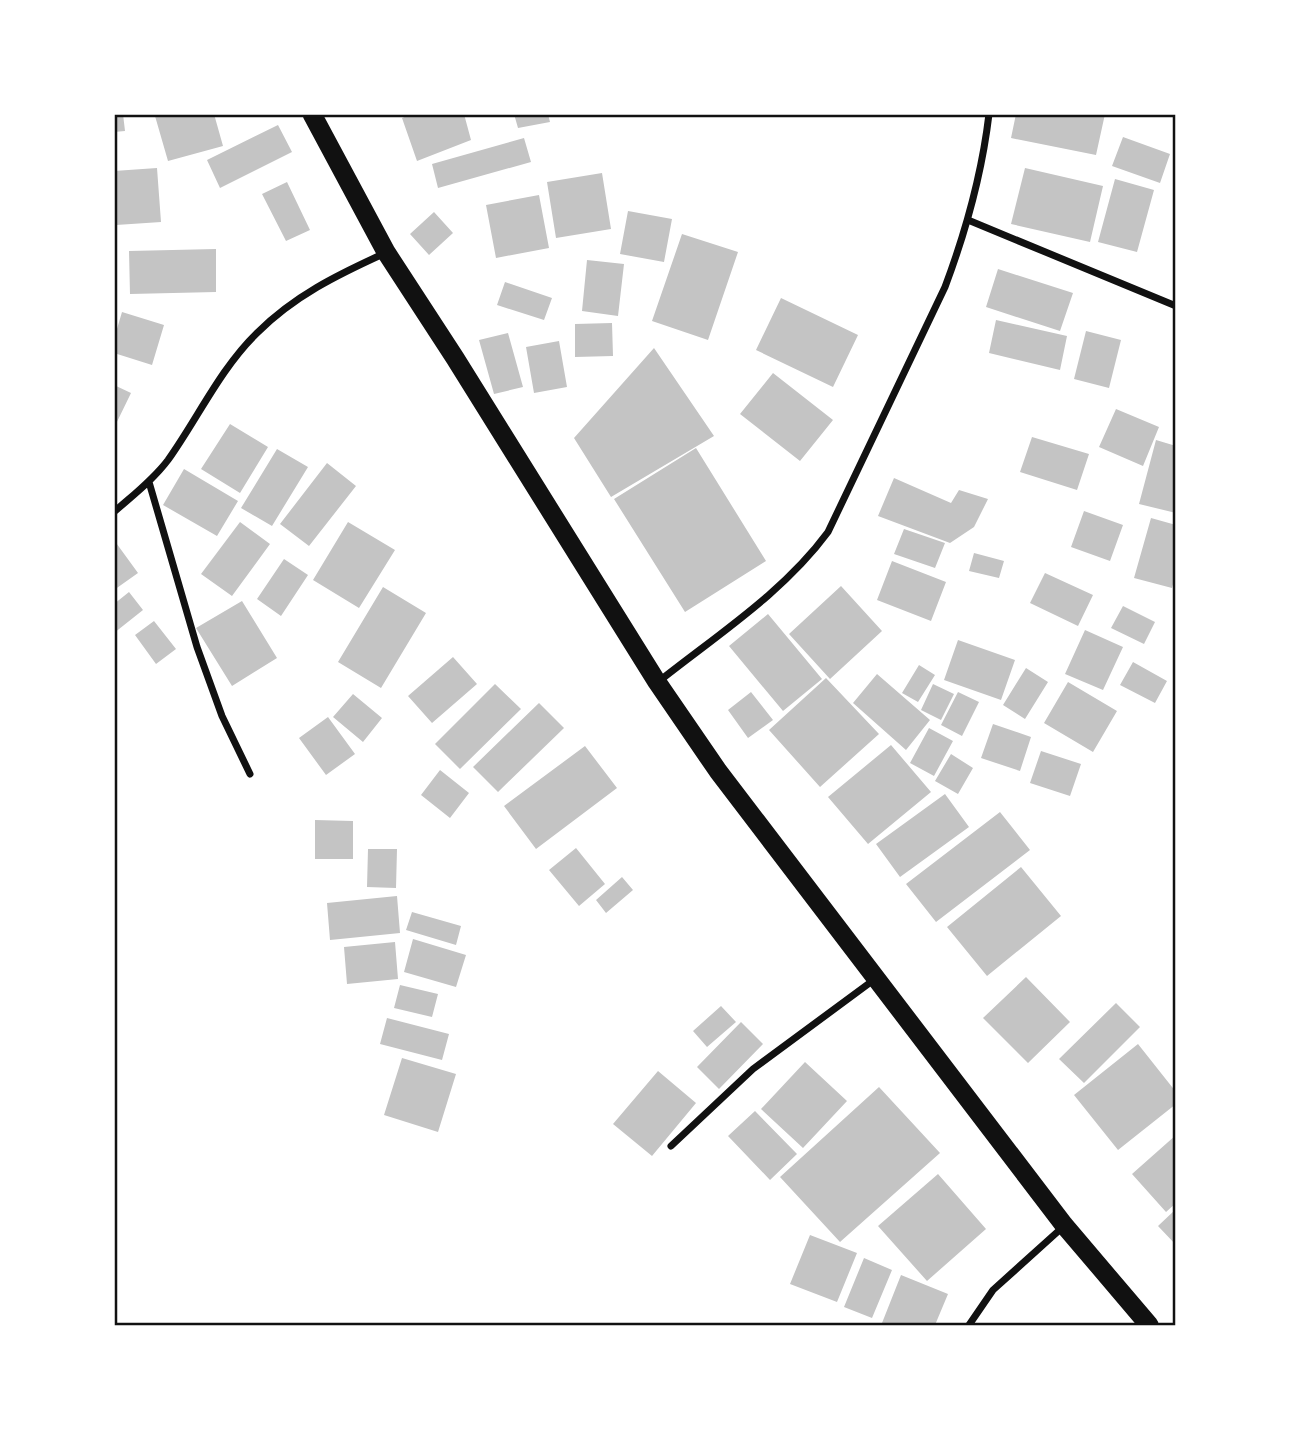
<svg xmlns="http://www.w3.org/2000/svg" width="1290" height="1439" font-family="'DM Sans',sans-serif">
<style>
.building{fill:#c4c4c4}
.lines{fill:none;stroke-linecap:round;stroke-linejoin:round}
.minor{stroke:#111;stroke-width:7}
.trunk{stroke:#111;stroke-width:19}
.neatline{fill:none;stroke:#111;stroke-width:2.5}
</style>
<rect width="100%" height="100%" fill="#fff"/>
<!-- building -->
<path class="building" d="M114,114H123L125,131L114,132Z
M162,114H214L223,146L168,161L155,116Z
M412,114H464L471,140L417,161L402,118Z
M514,114H548L550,122L518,128Z
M1016,114H1105L1096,155L1011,138Z
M278,125L292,152L220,188L207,160Z
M1123,137L1170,154L1160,183L1112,166Z
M524,138L531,162L438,188L432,164Z
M157,168L161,222L116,225L114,171Z
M1025,168L1103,186L1090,242L1011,224Z
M602,173L611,229L556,238L547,182Z
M1115,179L1154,190L1137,252L1098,242Z
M287,182L310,230L286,241L262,194Z
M539,195L549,248L496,258L486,205Z
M628,211L672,219L664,262L620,254Z
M434,212L453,233L429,255L410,234Z
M682,234L738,252L708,340L652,321Z
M216,249V292L130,294L129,251Z
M587,260L624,264L618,316L582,311Z
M998,269L1073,293L1060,331L986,307Z
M505,282L552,298L544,320L497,305Z
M781,298L858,335L833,387L756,350Z
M122,312L164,325L152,365L114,353V339Z
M996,320L1067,336L1060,370L989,353Z
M612,323L613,356L575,357V324Z
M1086,331L1121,340L1109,388L1074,379Z
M508,333L523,387L494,394L479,340Z
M559,341L567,387L534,393L526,347Z
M654,348L714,436L611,497L574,438Z
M773,373L833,420L800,461L740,414Z
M114,385L131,393L114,428Z
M1116,409L1159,427L1143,466L1099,447Z
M230,424L268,447L240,493L201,469Z
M1032,437L1089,454L1077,490L1020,472Z
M1156,440L1176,446V513L1139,504Z
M696,448L766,561L685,612L614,499Z
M277,449L308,467L272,526L241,508Z
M327,463L356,486L309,546L280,524Z
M184,469L238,501L217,536L163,505Z
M894,478L951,503L959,490L988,499L974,527L950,543L878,516Z
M1084,511L1123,525L1110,561L1071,547Z
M1151,518L1176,525V573L1172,588L1134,578Z
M240,522L270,544L232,596L201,574Z
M348,522L395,550L359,608L313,580Z
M904,529L945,543L935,568L894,554Z
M114,540L138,573L114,590Z
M974,553L1004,561L999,578L969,571Z
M284,559L308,575L281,616L257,599Z
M892,561L946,582L931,621L877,600Z
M1045,573L1093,595L1078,626L1030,603Z
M841,586L882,631L830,679L789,634Z
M383,587L426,613L381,688L338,662Z
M129,592L143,610L114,633V604Z
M242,601L277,658L232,686L196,628Z
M1123,606L1155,622L1144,644L1111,628Z
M768,614L822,679L783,711L729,646Z
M154,621L176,649L156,664L135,635Z
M1085,630L1123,647L1103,690L1065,674Z
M958,640L1015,660L1001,700L944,680Z
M453,657L477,684L432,723L408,696Z
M1133,662L1167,681L1155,703L1120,685Z
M919,665L935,675L918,702L902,693Z
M1026,668L1048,682L1025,719L1003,705Z
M877,674L930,720L906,750L853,703Z
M826,678L879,734L820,787L769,730Z
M1068,682L1117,711L1093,752L1044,723Z
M495,684L521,709L460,769L435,744Z
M933,684L954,694L941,720L921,710Z
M751,692L773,720L748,738L728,710Z
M958,692L979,702L962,736L941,725Z
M353,694L382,718L363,742L333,717Z
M539,703L564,728L498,792L473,767Z
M328,717L355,754L326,775L299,738Z
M993,724L1031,737L1020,771L981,758Z
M929,728L953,741L934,776L910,763Z
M891,745L931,792L868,844L828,797Z
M585,746L617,788L536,849L504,806Z
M1041,751L1081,764L1070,796L1030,783Z
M951,754L973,768L958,794L935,781Z
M440,770L469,793L450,818L421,795Z
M945,794L969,827L900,877L876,844Z
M1000,812L1030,850L936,922L906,884Z
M315,820L353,821V859H315Z
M576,848L605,884L579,906L549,870Z
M368,849H397L396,888L367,887Z
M1021,867L1061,916L987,976L947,927Z
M622,877L633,890L606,913L596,900Z
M397,896L400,933L330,940L327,903Z
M412,912L461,926L456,945L406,930Z
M413,939L466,955L456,987L404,972Z
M395,942L398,979L347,984L344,947Z
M1026,977L1070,1022L1028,1063L983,1018Z
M400,985L438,994L432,1017L394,1008Z
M1116,1003L1140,1027L1084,1083L1059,1059Z
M721,1006L736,1022L707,1047L693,1031Z
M387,1018L449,1034L442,1060L380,1044Z
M741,1022L763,1044L719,1089L697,1067Z
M1138,1044L1176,1092V1104L1118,1150L1074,1095Z
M402,1058L456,1074L438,1132L384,1115Z
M805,1062L847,1101L803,1148L761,1109Z
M658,1071L696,1103L652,1156L613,1124Z
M879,1087L940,1153L840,1242L780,1177Z
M755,1111L797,1154L770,1180L728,1136Z
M1176,1135V1203L1166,1212L1132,1174Z
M938,1174L986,1229L927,1281L878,1226Z
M1176,1209V1245L1158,1226Z
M810,1235L857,1253L837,1302L790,1284Z
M864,1258L892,1270L872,1318L844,1307Z
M901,1275L948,1294L935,1325H886L882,1323Z"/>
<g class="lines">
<!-- minor -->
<path class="minor" d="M968,220L1176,306
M149,482L197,647L222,716L250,774
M114,512C133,495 153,480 168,460C198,418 220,369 257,333C294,296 337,275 383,254
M658,682C717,635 783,593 828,532L945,287C966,231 982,173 989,114
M671,1146L753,1069L875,979
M969,1325L993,1290L1064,1226"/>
<!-- trunk -->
<path class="trunk" d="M312,114L386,252L455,358L657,682L718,771L1064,1225L1149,1325"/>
</g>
<!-- border -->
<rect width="1290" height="1439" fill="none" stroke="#ffffff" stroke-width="231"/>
<rect x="116" y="116" width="1058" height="1208" class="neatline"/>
</svg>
